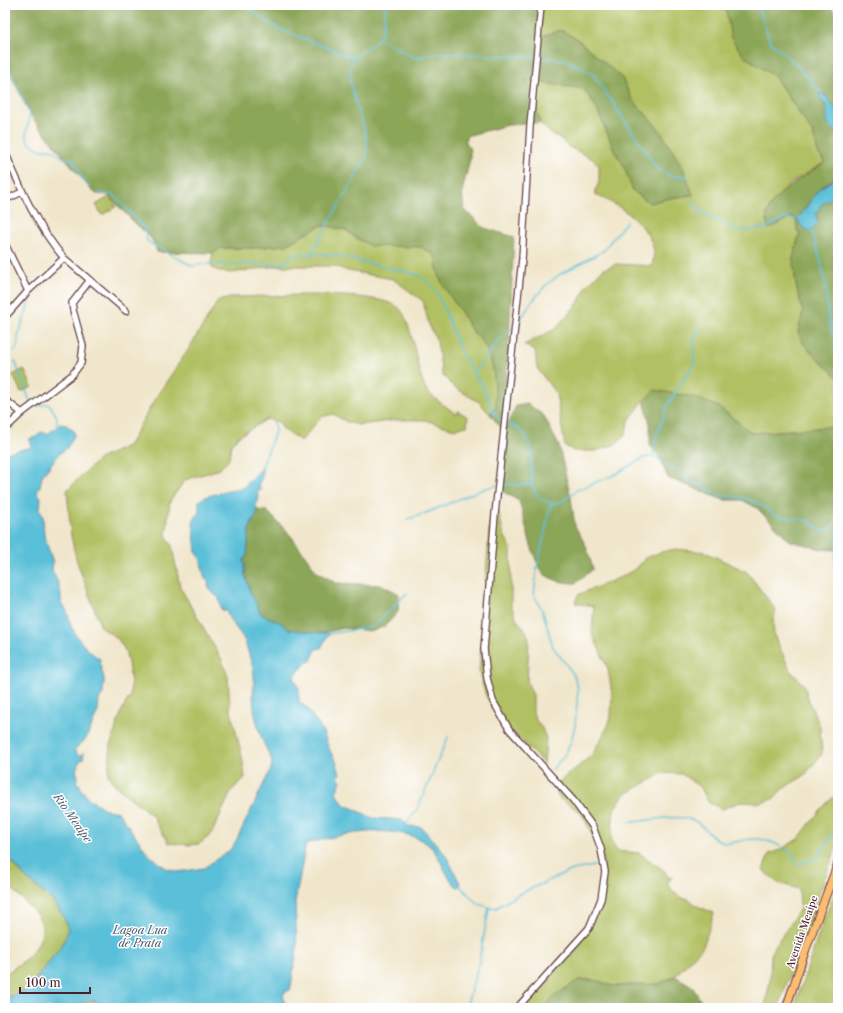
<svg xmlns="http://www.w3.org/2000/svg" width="843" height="1013" font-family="'Libre Caslon Text',serif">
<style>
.green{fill:#b1c062;stroke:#7e7046}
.forest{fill:#8ca658;stroke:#6b6242}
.water{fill:#5abfd8;stroke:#526f82}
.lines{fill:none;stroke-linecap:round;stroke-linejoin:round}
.stream{stroke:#5abfd8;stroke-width:1.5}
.minor-casing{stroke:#633d43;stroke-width:8}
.major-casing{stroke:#633d43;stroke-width:9}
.minor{stroke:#fff;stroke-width:5.5}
.major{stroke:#fcbd6f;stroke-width:7}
.labels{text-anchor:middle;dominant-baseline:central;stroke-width:3;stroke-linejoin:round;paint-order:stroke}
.street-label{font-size:10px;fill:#4a1f2b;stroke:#fff}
.water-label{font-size:11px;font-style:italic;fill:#505f70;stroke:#fff}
</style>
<rect width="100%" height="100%" fill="#fff"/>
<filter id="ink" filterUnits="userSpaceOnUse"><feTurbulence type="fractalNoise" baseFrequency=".025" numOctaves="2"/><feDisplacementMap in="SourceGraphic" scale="8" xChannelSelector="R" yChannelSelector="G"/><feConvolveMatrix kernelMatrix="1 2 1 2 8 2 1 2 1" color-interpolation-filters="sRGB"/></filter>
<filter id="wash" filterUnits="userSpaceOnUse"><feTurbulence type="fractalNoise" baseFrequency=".012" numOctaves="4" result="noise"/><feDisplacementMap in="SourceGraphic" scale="16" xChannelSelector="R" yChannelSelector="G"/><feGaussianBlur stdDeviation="0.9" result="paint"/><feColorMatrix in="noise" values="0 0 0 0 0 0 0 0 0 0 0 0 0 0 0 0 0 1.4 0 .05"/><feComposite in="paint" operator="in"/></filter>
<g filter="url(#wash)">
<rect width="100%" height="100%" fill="#f0e6cb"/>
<!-- green -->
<path class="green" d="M542,5H725L731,38L744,56L774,76L813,133L818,153L825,162L791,183L770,205L767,214L768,229L792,217L796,218L797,230L800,232L793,258L796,285L803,312L798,332L824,364L838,378V424L829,427L752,433L717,406L644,400L628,422L625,436L614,445L596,451H574L565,446L556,394L537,368L535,351L524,345L555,329L578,303L587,285L602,270L616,264L652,266C653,260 655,252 653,247C645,220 618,205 594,194L599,182V166L591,158L567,146L560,138L551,134L540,123L525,80L584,89L597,109L615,152L623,164L633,191L650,203L669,198L693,195L683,168L659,129L632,99L622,78L577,39L561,30L540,37Z
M110,196L116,207L102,215L96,205Z
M321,225L346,230L356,238L399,246L421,247L435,255C438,285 448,291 463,315C466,320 468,326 472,331C475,335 480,338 482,342C495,360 495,386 496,407L490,414L479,402L454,387L442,375L437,341L429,325L423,301L393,279L349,271L334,266H276L232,273L221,272L212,268L211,263L213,253L221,248H252L286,245Z
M302,295C323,295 382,295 398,307C412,318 416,368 424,385C429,397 446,406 456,414L458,411L468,417L467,426L454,429L425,420H397L359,425L347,422L333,414L321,417L301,441L283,429L279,422L267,419L239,436L231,444L229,459L220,469L185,480L170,501L166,535L172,546L180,587L222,660L228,676L230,708L242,756L245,778L232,790L211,835L199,844L188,845L169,843L158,826L153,816L117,787L108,776L111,743L122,710L130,696L131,683L128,663L125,650L118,639L101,627L77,562L71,536L67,490L99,459L129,445L156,397L188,350L218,301L234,297Z
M24,369L32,387L21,392L13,375Z
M498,511L504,535L511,549V605L517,620L526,631L529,639L527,682L533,695V712L535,719L542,728L546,738L544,764L501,720L486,696L479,672L490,519Z
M675,549L705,552L747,572L776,610L773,621L774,635L790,670L804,685L810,704L820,727L822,754L804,776L785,787L773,799L760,803L740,802L722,809L709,803L701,788L682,774L663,773L624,795L614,809L611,840L617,851L639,853L665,871L667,876L672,878L667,883L673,892L682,898L689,899L697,906L714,913L703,947L675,976L659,984L613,986L595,980H579L554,996L545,1008H517L592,921L603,893V857L581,812L560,799L557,792L559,782L592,755L608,726L611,716L612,694L608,669L592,633L594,606L575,603L578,595C596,586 637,575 645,558L661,552Z
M838,793V842L778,1008H765L770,979L771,952L800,909L799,889L778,883L763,870L769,854L782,849L798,839L823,807Z
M5,853C11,861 17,869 24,876C38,890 74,911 67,935C64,944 56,953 50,960C31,983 34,986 5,999V974C24,963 53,939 38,916L5,881Z
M838,884V1008H794L820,930Z
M88,1000L121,1008H66Z"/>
<!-- forest -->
<path class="forest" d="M5,5H542L540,37L561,30L577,39L622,78L632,99L659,129L683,168L693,195L669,198L650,203L633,191L623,164L615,152L597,109L584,89L525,80L530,86L540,123L508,125L466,136V142L470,150V159L462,192L464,209L484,228L514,237L509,341L503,430L509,422L516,406L528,404L544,416L559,446L571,498L575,526L586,546L593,569L576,583C564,583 554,581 544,574C534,566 524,516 519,501L502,491L503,431L490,414L496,407C495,386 495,359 482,342C480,338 475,335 472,331C468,326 466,320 463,315C448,291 438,285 435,255L421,247L371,246L356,238L346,230L321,225L286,245L252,248H221L213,253L157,252C155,236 138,228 128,216C121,210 115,202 109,195L97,194L92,191L34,120L5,63Z
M725,5H829L838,16V112L826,96L820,92L821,101L826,105C828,120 823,123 838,133V177C818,185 809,203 798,219L799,224L810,231L818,223L816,214L822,204L838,195V378L804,345L798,332L803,312L796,285L793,258L800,232L797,231L796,218L792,217L768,229C767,224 766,218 767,214C771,194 810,173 825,162L818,153L813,133L774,76L744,56L731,38Z
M655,390L693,397L717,406L752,433L829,427L838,424V550L821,549L790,541L757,508L742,500H724L668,478L660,458L650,445V424L644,400Z
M257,510L267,511L291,536L317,572L336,583L382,585L399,594L398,612L385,626L373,631L343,628L318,634L287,629L281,623L266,617L259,612L250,591L245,574V564L243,561L247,556L249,530Z
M675,976L692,986L705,1008H545L554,996L579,980H595L613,986L659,984Z"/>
<!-- water -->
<path class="water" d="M820,92L827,97L838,112V133C823,124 828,120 826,105L820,100Z
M838,177V195L822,204L816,214L818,223L810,231C805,230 798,224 798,219L819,189Z
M60,424L66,425L74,431V436L67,448L59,454L42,476L40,486L37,491L41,498L40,509L43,517L44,536L53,562L52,571C58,581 62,592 61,603C69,611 68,617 71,626C76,638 89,653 100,659C100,667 102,671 104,678C105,683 102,689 103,694L99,699L98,711L86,739L74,750L80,756L84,752L83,759L79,762L76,771L78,776L76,782L80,785L81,789L89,799L107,810L118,812L149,855L166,868L178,872L204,868L230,850L236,841L271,769L272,760C261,740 254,719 253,696C253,689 255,682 254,675C253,665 249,655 246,645C243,632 229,624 227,612L221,609L219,598L213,593L208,586L209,581L205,579L200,558L196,551L194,533L193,522L199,512V501L205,497L229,490L242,488L262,468V477L258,485L261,490L257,492L259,499L256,505L257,513L249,530L247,556L243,561L245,564V574L250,591L261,614L281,623L288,629L317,633H329L321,648L316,649L311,661L306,663L294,677L299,689V702L307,708L322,730L331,753L337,763L336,765L340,773L338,777L341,781L336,792L345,806L350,807L373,818L402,820L408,826L421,827L445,854L460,883V886L457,887C445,876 442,860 432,848C406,821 340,833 307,844L305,848L295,902L297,947L291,986L290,990L285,992L283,995L286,1008H121L90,1000L66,1008H5V999L24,991L33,984L64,942L68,929L64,917L54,902L25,877L5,853V681L8,678L5,676V453L32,447L29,439L36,437L41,432L47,434L58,427Z"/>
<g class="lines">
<!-- stream -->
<path class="stream" d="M246,5L266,21L280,29L353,58
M757,5L771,43L796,64L821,93
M379,39L416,58L438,53L535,57
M539,57L566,60L593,74L657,168L670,176L689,177
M5,61L30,115L26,134L28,142L40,150L51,149L64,158L73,159C78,169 80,180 90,187
M5,72L9,70
M98,193L114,195L145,229L147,241L192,266L204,264H282L286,262L294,254H321L339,256L419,275C445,293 448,324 460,350C468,365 478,378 486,393C491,403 491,415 503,421
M693,201L699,211L738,231L766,228L784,219H798
M811,229C816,245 821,260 824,276C829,300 824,324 838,345
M311,254L367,156C370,125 346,96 351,65C353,52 373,49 379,38C385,28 385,16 385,5
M518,324L530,304L545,286L559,275L603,251L626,222
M15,351L18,344V336L34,289
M15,361L31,404
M474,373L498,340L513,328
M33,407L46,404L50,405L57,417V428
M506,423C511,425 516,427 520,430C546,454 513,492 553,504L563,501L577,490L614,475L643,458L654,456L693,482L721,496L745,498L761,505L776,516L806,520L823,531L829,530L838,521
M653,456L656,438L668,404L694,364V339L700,326
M261,470L275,432L274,421
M500,484L532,485
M551,504L537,568L534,595L543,612L553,647L574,675L578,689L575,726L571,742L566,753L552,770
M407,519C439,511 465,493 497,485
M838,530L835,562L838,618
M327,634L373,627L407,593
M630,822C650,821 676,813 695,821C706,827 712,840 725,843C732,844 742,840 749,839C764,837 780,845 792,853L795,861L800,864L817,858L838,826
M406,824L418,808L448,737
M459,885L477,903L491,908H496L521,893L573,870L594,866
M466,1008L479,962L489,908"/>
</g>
</g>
<g filter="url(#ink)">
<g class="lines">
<!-- minor casing -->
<g class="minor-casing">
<path id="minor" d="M5,152C22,191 36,225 64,258
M5,200L22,192
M5,244L28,291
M5,317L28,291L64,258L126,311
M5,400L22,413
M5,429L22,413L72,375L81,363L83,346L73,310L72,303L90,280
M517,1008L589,928L601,899L605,872L601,849L593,827L573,800L509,729L493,701L487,678L484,649L495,514L522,259L530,126L541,5"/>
</g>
<!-- major casing -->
<g class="major-casing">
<path id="major" d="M786,1008L806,949L838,863"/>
</g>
<!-- minor -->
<use href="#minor" class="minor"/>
<!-- major -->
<use href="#major" class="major"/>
</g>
</g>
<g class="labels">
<!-- street labels -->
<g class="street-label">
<text transform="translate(802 932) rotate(-71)">Avenida Meaípe</text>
</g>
<!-- water labels -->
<g class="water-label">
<text transform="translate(73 818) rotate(55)">Rio Meaípe</text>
<text x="140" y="930">Lagoa Lua<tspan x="140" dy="13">de Prata</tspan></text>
</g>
</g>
<!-- margin -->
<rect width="843" height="1013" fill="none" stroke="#fff" stroke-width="20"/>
<!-- scale -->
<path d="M20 987v6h70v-6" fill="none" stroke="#4a1f2b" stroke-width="2"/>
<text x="26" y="987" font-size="12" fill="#4a1f2b" stroke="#ffffff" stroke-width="3" paint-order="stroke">100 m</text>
</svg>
